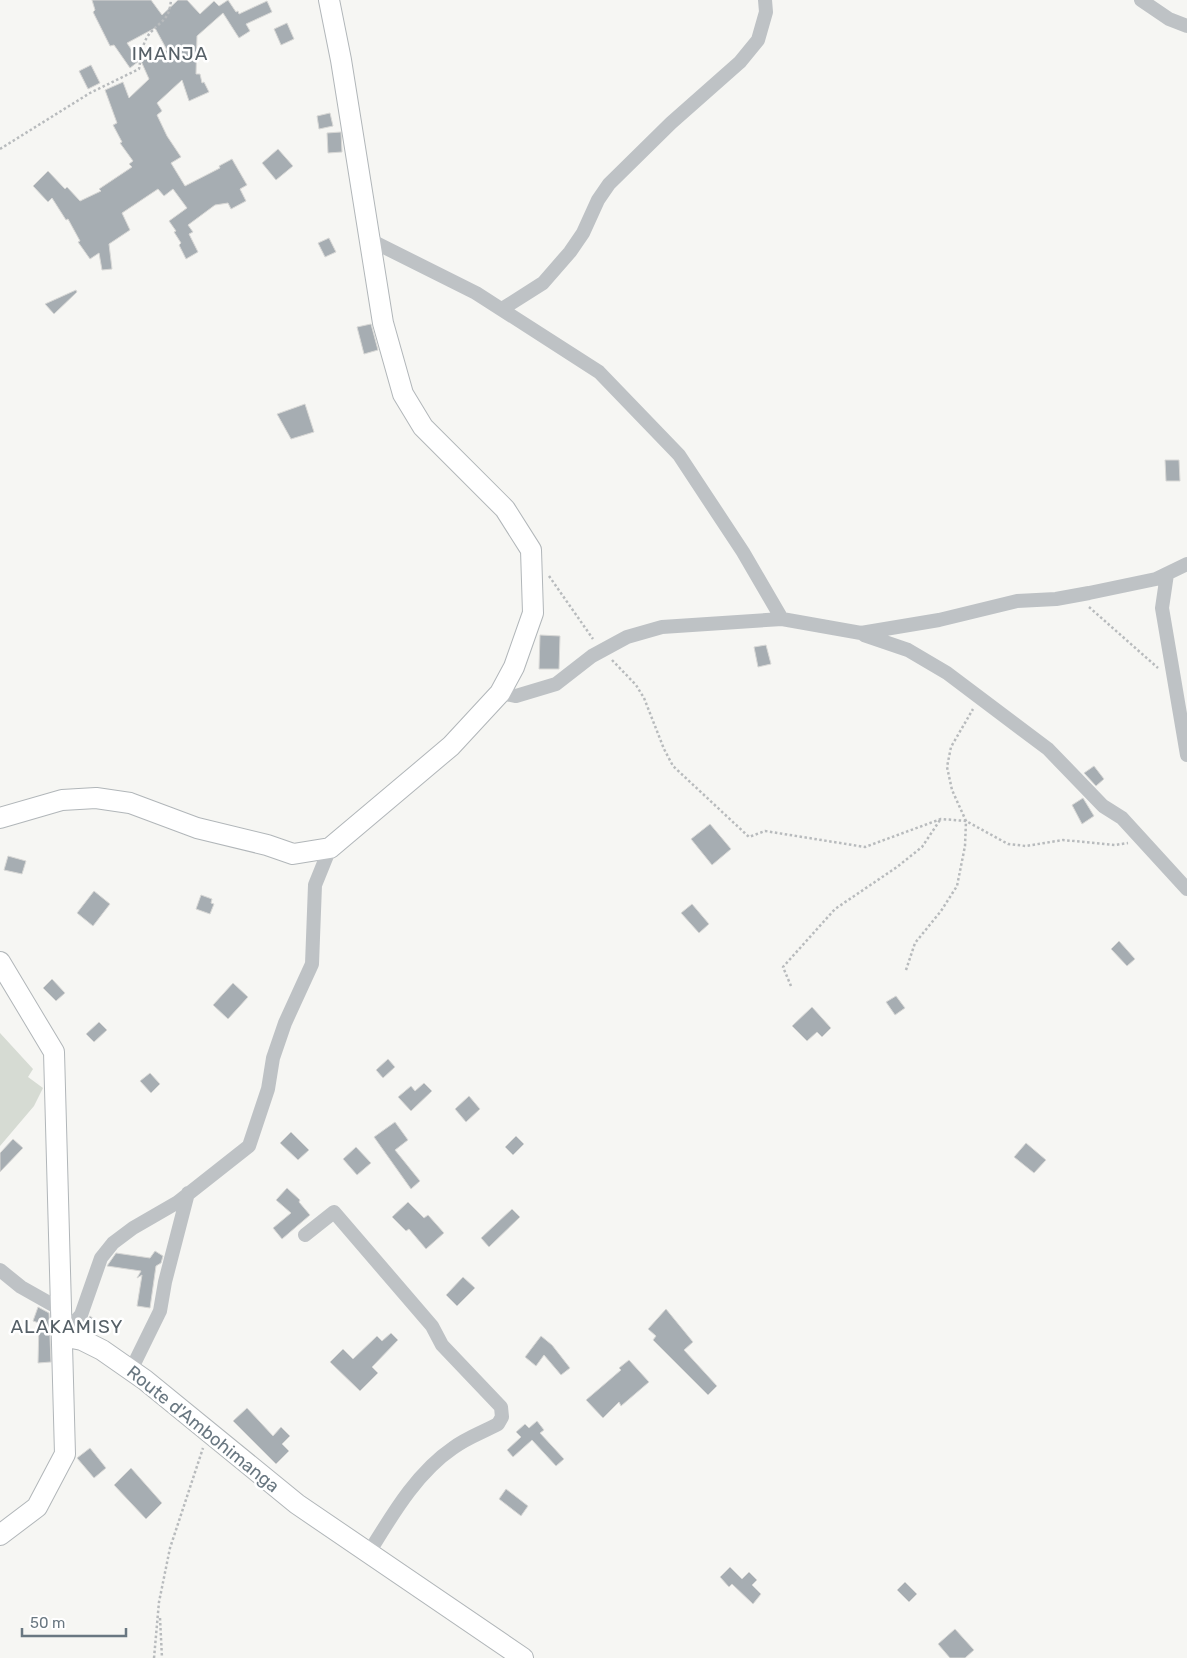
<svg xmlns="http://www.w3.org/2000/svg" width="1187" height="1658" font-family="Rubik,sans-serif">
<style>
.green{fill:#d6dbd3}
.building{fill:#a6adb2;stroke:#d8d8d6}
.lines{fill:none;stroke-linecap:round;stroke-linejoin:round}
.secondary-casing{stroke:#b1b6b9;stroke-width:22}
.path{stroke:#b8bbbd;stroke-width:2.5;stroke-dasharray:2.5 2.5;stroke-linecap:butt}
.street{stroke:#bec2c5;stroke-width:14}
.secondary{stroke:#fff;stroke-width:20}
.labels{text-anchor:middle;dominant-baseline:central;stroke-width:5;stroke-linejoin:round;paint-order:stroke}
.street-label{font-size:18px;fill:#697781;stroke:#fff}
.neighbourhood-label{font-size:19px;letter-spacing:1px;fill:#566067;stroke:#fff}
</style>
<rect width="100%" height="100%" fill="#f6f6f3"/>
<!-- green -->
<path class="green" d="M0,1033L33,1069L28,1077L43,1088L34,1106L0,1146Z"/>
<!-- building -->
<path class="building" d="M92,0H151L162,15L178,0H187L200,14L214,1L219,6L228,0L236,12L238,11L239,14L267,1L272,12L246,24L250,31L239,38L223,13L197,36L196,74H200L202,83L204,82L209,92L189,101L182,80L157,103L162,111L157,115L167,136L181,157L171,163L185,186L220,168L219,166L232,159L247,185L240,189L246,201L231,209L228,203L215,205L188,225L193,232L189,234L198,252L186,259L179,245L181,243L174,232L176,231L169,221L187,208L173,189L164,196L158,189L122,213L130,230L109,244L112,269L102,270L99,253L90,259L78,242L80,241L68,219L66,220L52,198L48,202L33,186L48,171L65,189L67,187L80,201L101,191L99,189L132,167L129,164L133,161L120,143L122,142L113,125L117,123L105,90L123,82L129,98L149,79L141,61L167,50L155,28L127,43L139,61L130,68L114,45L110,46L93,12L95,10Z
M287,23L294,39L281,45L274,29Z
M91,65L100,83L88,89L79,71Z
M330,113L333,126L319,129L317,116Z
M341,132L342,152L328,153L327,133Z
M278,149L293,166L276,180L262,163Z
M329,238L336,252L325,257L318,243Z
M76,290L77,292L54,314L45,304Z
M371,324L378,350L364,354L357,327Z
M305,404L314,432L291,439L277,414Z
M1165,460H1179L1180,481H1166Z
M540,635L560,636L559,669H539Z
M766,645L771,664L758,667L754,647Z
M1094,766L1104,779L1096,786L1084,773Z
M1083,798L1094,816L1082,824L1072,805Z
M710,824L731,849L712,865L691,839Z
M8,856L26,861L22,874L4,870Z
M94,891L110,904L93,926L77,913Z
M201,895L212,899L211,903L214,904L210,914L196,909Z
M692,904L709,924L699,933L681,913Z
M1119,941L1135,959L1127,966L1111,949Z
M52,979L65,993L56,1001L43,988Z
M233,983L248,997L228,1019L213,1005Z
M896,996L905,1008L895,1015L886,1002Z
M812,1007L831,1028L822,1037L817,1032L807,1041L792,1026Z
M99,1022L107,1030L94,1042L86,1034Z
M388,1059L395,1067L383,1078L376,1070Z
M150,1073L160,1084L151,1093L140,1081Z
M424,1083L432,1091L411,1111L398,1097L411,1086L415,1091Z
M469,1096L480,1109L466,1122L455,1109Z
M395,1122L408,1140L395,1150L420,1181L411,1189L374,1137Z
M291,1132L309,1150L298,1160L280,1143Z
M516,1136L524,1144L513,1155L505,1147Z
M13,1139L23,1148L0,1172V1153Z
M1026,1143L1046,1160L1034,1173L1014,1157Z
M356,1147L371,1163L357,1175L343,1159Z
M287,1188L300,1200L299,1202L310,1215L282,1239L273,1228L291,1213L276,1200Z
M408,1202L424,1218L428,1215L444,1233L426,1249L409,1229L406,1231L392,1217Z
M512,1209L520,1217L489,1247L481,1238Z
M155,1251L163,1256L161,1263L156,1266L150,1308L137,1306L142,1275L137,1278L141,1271L107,1266L116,1253L150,1258Z
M463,1277L475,1288L457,1306L446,1295Z
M38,1307L49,1313L51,1362L38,1363L39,1323L33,1321Z
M666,1309L693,1342L684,1350L717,1386L708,1395L653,1340L656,1336L648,1329Z
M90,1316L99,1323L92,1332L82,1327Z
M391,1333L398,1340L372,1367L378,1373L360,1391L330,1362L343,1349L353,1359L377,1336L382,1341Z
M541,1336L552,1345L570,1368L561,1375L544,1355L536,1366L525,1357Z
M629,1360L649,1382L621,1406L619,1402L603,1418L586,1400L621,1370L619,1368Z
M247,1408L273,1436L281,1427L290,1436L282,1444L289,1451L276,1464L233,1421Z
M537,1421L544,1430L540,1433L564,1459L556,1466L532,1440L513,1457L507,1450L521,1437L516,1432L525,1424L529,1428Z
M90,1448L106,1468L94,1478L77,1458Z
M131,1468L162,1503L146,1519L114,1485Z
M506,1489L528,1506L521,1516L499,1499Z
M730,1567L742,1579L749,1572L757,1580L752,1585L761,1594L753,1604L732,1584L729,1587L720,1577Z
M905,1582L917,1594L909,1602L897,1590Z
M955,1629L974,1650L965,1658H950L938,1644Z"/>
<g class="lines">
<!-- secondary casing -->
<g class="secondary-casing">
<path id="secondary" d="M0,818L62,800L96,798L130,803L197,828L267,845L293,854L330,848L451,746L500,693L514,667L533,613L531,550L505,509L423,427L403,394L383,323L341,60L329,0
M0,962L54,1052L65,1454L37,1507L0,1535
M62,1336L82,1340L102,1350L145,1380L297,1504L523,1658"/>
</g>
<!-- path -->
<path class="path" d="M0,149L90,93L139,69C141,57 142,41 151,32C163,19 169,20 171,0
M549,576L593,639
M1089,607L1158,668
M612,660L636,685L644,698L664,749L673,766L749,837L765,831L865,847L941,819L966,821L1008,844L1026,846L1063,840L1115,845L1128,843
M906,970L915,943L941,911L957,886L965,846L966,821L952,790L947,767L951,747L973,709
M791,986L783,967L835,909L897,867L922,847L940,820
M160,1618L162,1658
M154,1658L159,1602L170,1548L203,1448"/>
<!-- street -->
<path class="street" d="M1141,0L1169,19L1187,26
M370,240L476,293L599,372L679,455L743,552L782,619
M502,309L543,283L570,252L583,233L598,200L609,184L671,123L740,62L758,40L766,12L765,0
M1167,574L1162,608L1187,755
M864,635L908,650L947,673L1048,749L1103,806L1122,818L1187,889
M500,693L516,696L556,684L592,656L627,637L662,627L782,619L861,633L939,620L1017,601L1056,599L1089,593L1156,579L1187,564
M305,1235L334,1212L432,1326L442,1345L501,1407L502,1417L498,1424C483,1432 466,1438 453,1448C416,1473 391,1517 368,1554
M0,1270L21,1287L60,1309
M62,1336L81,1315L101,1258L113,1243L133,1228L178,1202L249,1146L268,1089L273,1058L285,1023L312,964L315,885L330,848
M131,1370L160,1311L165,1282L188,1193"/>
<!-- secondary -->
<use href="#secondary" class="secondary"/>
</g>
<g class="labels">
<!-- street labels -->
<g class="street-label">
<text transform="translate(203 1429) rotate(39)">Route d'Ambohimanga</text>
</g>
<!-- neighbourhood labels -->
<g class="neighbourhood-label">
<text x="170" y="53">IMANJA</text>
<text x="67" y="1326">ALAKAMISY</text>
</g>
</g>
<!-- scale -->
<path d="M22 1628v8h104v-8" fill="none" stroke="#697781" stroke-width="2.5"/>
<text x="30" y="1628" font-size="15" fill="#697781" stroke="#ffffff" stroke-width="4" paint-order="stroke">50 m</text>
</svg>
